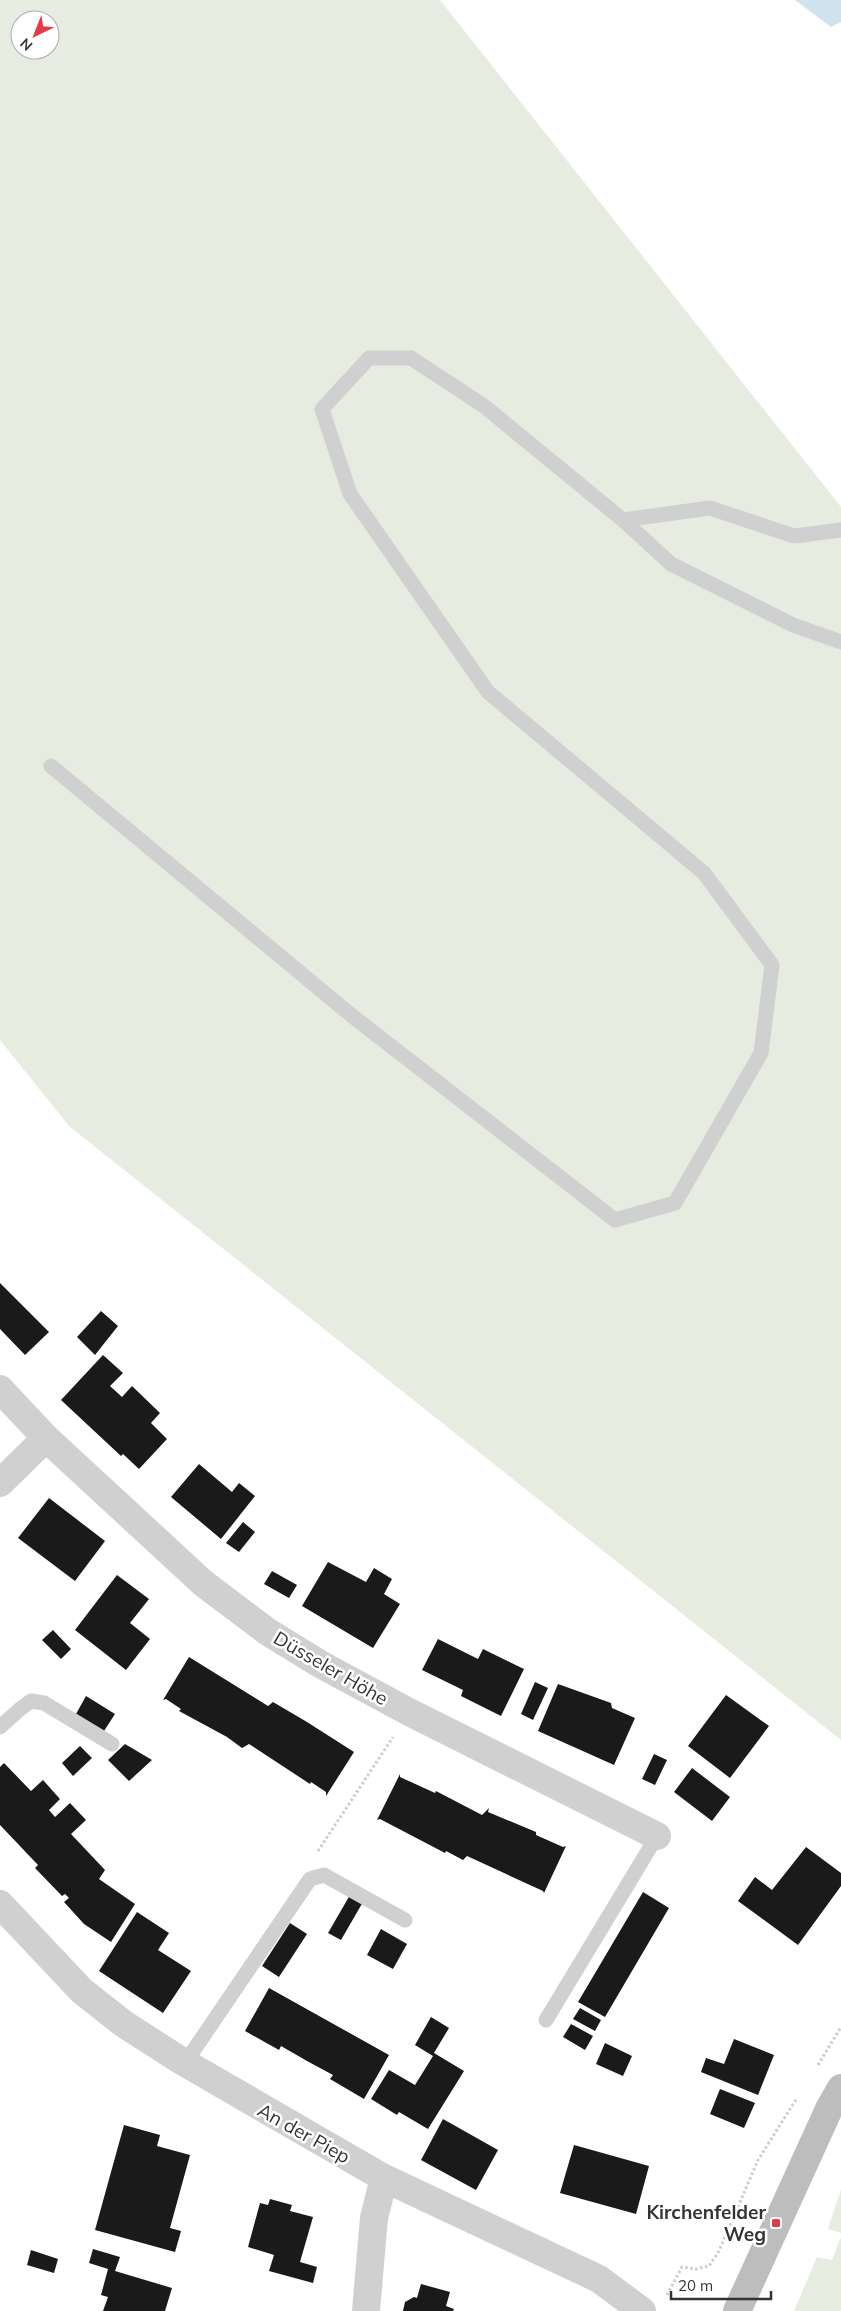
<svg xmlns="http://www.w3.org/2000/svg" width="841" height="2311" font-family="Mulish,sans-serif">
<style>
.green{fill:#e6ecdf;fill-rule:evenodd}
.water{fill:#cfe2ee}
.building{fill:#1a1a1a}
.lines{fill:none;stroke-linecap:round;stroke-linejoin:round}
.path{stroke:#cdcdcd;stroke-width:3;stroke-dasharray:2.5 2.5;stroke-linecap:butt}
.lane{stroke:#d0d0d0;stroke-width:15}
.street{stroke:#d0d0d0;stroke-width:28}
.secondary{stroke:#bdbdbd;stroke-width:28}
.poi-dot{fill:#e63946;stroke:#fff;stroke-width:2}
.labels{text-anchor:middle;dominant-baseline:central;stroke-width:5;stroke-linejoin:round;paint-order:stroke}
.street-label{font-size:19px;fill:#333;stroke:#fff}
.poi-label{font-size:19px;font-weight:bold;fill:#333;stroke:#fff;text-anchor:end}
</style>
<rect width="100%" height="100%" fill="#fff"/>
<!-- green -->
<path class="green" d="M0,0H440L841,507V1740L69,1126L0,1040ZM20,20H50V50H20Z
M841,2189V2233L828,2229Z
M841,2237V2311H794L817,2257L832,2260Z"/>
<!-- water -->
<path class="water" d="M795,0H841V22L831,27Z"/>
<!-- building -->
<path class="building" d="M0,1283L49,1332L25,1355L0,1329Z
M101,1311L118,1326L95,1355L77,1337Z
M103,1355L123,1373L110,1386L122,1397L132,1386L160,1413L151,1423L167,1439L139,1469L123,1454L121,1456L61,1400Z
M199,1464L232,1492L239,1483L255,1496L221,1539L171,1497Z
M49,1498L105,1541L75,1581L18,1538Z
M243,1522L255,1532L239,1552L226,1543Z
M328,1562L366,1582L374,1568L392,1579L384,1594L400,1604L373,1648L302,1606Z
M272,1571L297,1585L289,1598L264,1584Z
M117,1575L149,1599L130,1623L150,1639L126,1670L75,1630Z
M53,1630L71,1649L61,1659L42,1640Z
M438,1639L478,1659L483,1649L524,1669L501,1716L461,1696L463,1690L422,1670Z
M189,1657L268,1706L273,1702L307,1722L354,1752L326,1796V1792L311,1782L310,1784L249,1744L242,1748L227,1737L179,1711L181,1709L166,1699L163,1700Z
M535,1682L548,1688L533,1720L521,1714Z
M558,1684L611,1703L612,1708L635,1718L614,1765L538,1731Z
M726,1695L769,1726L730,1778L688,1746Z
M86,1696L115,1714L104,1731L76,1714Z
M125,1744L152,1760L129,1781L108,1760Z
M80,1746L92,1758L73,1776L62,1763Z
M654,1754L667,1760L655,1785L642,1779Z
M4,1763L31,1791L43,1780L60,1799L49,1810L55,1817L70,1803L86,1820L71,1834L105,1870L99,1879L135,1904L111,1942L84,1924L64,1902L69,1898L65,1894L62,1896L35,1868L38,1865L0,1825V1767Z
M692,1768L730,1797L712,1821L674,1792Z
M400,1774V1777L435,1793L436,1791L482,1815L489,1808L488,1812L536,1832V1835L563,1847L566,1846L544,1893L543,1891L467,1856L463,1860L446,1851L445,1853L380,1819L377,1820Z
M806,1847L841,1873V1886L798,1945L738,1901L755,1877L772,1890Z
M643,1892L669,1908L605,2017L578,2002Z
M350,1895L363,1902L341,1940L328,1933Z
M137,1912L169,1933L158,1950L191,1971L163,2013L99,1971Z
M290,1923L307,1934L279,1977L262,1966Z
M381,1929L407,1944L393,1969L367,1955Z
M269,1988L389,2055L364,2099L330,2079L333,2075L307,2061L281,2046L279,2050L245,2031Z
M580,2008L601,2020L595,2031L573,2019Z
M431,2017L449,2028L434,2053L464,2071L428,2129L399,2112L397,2115L371,2099L389,2070L415,2085L433,2056L415,2045Z
M571,2024L593,2036L585,2050L563,2037Z
M734,2039L774,2055L758,2095L701,2072L706,2058L724,2064Z
M605,2043L632,2056L623,2076L596,2064Z
M720,2089L755,2103L744,2128L710,2114Z
M443,2119L498,2150L476,2190L421,2160Z
M124,2125L160,2135L157,2146L190,2155L170,2228L181,2231L175,2252L95,2230Z
M574,2145L649,2166L636,2214L560,2193Z
M270,2199L292,2205L290,2211L313,2217L300,2262L317,2267L313,2283L269,2271L274,2255L248,2247L260,2203L268,2205Z
M93,2249L120,2257L115,2271L172,2288L165,2311H103L108,2297L101,2295L108,2269L89,2263Z
M31,2250L58,2259L54,2273L27,2265Z
M421,2284L450,2292L446,2306L454,2309L453,2311H403L405,2302L414,2297L417,2298Z"/>
<g class="lines">
<!-- path -->
<path class="path" d="M318,1851L393,1737
M818,2065L841,2027
M667,2295L682,2267L696,2269L709,2266L719,2251L758,2160L797,2098"/>
<!-- lane -->
<path class="lane" d="M623,520L710,508L794,536L841,530
M51,766L351,1015L615,1220L675,1203L761,1053L772,965L704,873L488,692L350,494L322,409L369,358H411L484,406L623,520L671,564L793,625L841,642
M0,1727L20,1709L31,1701L44,1703L112,1744
M546,2020L657,1836
M185,2063L310,1879L324,1875L405,1920"/>
<!-- street -->
<path class="street" d="M0,1389L46,1438L203,1583L268,1632L320,1664L409,1712L657,1836
M0,1483L46,1438
M0,1904L82,1991L124,2024L180,2060L384,2178L599,2279L642,2311
M366,2311L374,2218L384,2178"/>
<!-- secondary -->
<path class="secondary" d="M737,2311L829,2109L841,2088"/>
</g>
<!-- markers -->
<rect class="poi-dot" x="771" y="2218" width="10" height="10" rx="2.5"/>
<g class="labels">
<!-- street labels -->
<g class="street-label">
<text transform="translate(331 1668) rotate(30)">Düsseler Höhe</text>
<text transform="translate(304 2133) rotate(29)">An der Piep</text>
</g>
<!-- poi labels -->
<g class="poi-label">
<text x="766" y="2212">Kirchenfelder<tspan x="766" dy="22">Weg</tspan></text>
</g>
</g>
<!-- north arrow -->
<g transform="translate(35 35) rotate(223)"><circle r="24" fill="#ffffff" stroke="#adadad"/>
<path d="M0-4L9 19L0 12L-9 19Z" fill="#e63946"/>
<text y="-8" font-size="14" font-weight="bold" text-anchor="middle" fill="#333333">N</text>
</g>
<!-- scale -->
<path d="M671 2291v8h100v-8" fill="none" stroke="#333333" stroke-width="2.5"/>
<text x="678" y="2291" font-size="15" fill="#333333" stroke="#ffffff" stroke-width="4" paint-order="stroke">20 m</text>
</svg>
